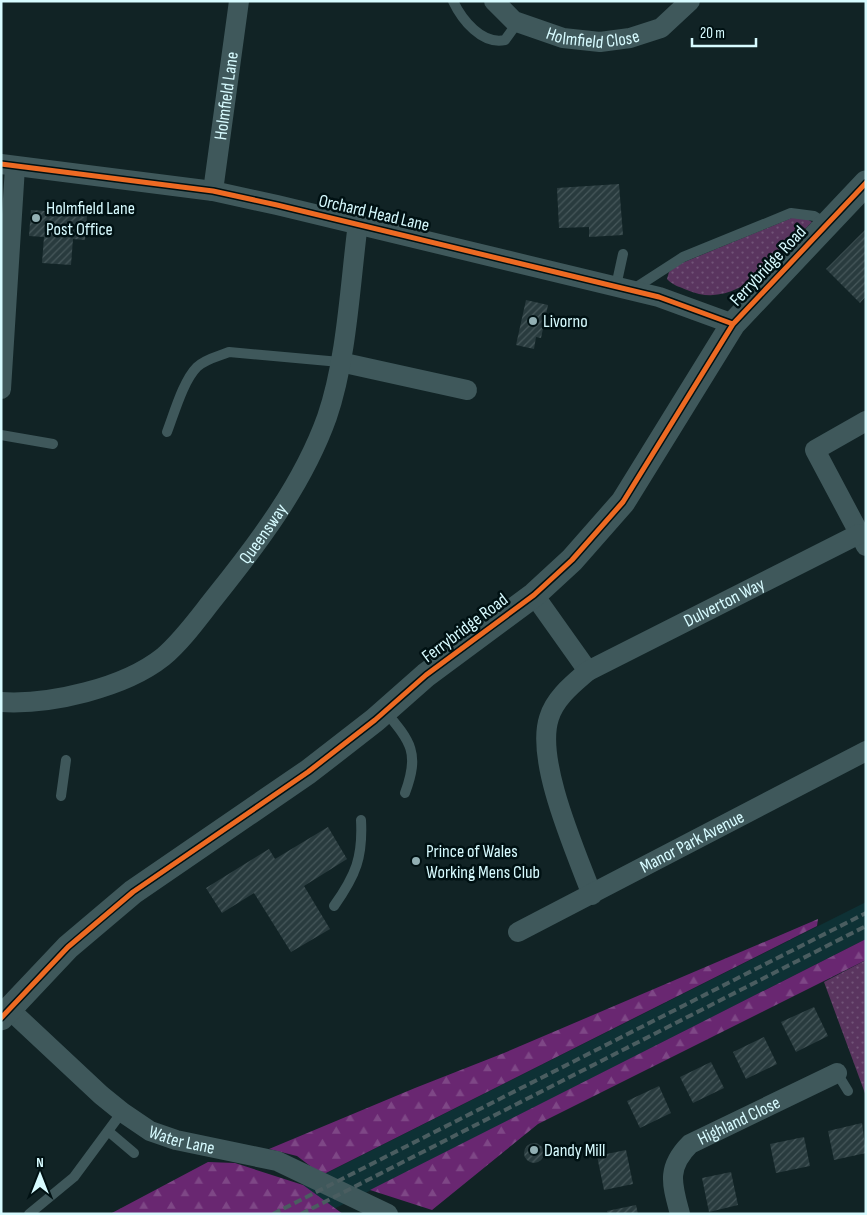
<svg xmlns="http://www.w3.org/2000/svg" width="867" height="1215" font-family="'Sofia Sans Condensed',sans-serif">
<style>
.built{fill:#0e3135}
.grass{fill:url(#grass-dots)}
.forest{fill:url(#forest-firs)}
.building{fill:url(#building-hatch)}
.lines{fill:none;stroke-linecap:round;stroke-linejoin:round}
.service{stroke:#3f585b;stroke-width:10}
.minor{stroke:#3f585b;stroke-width:20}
.tertiary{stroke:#3f585b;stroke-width:25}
.rail{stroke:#4a5d60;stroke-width:4;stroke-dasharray:8 4;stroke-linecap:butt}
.cycleway-casing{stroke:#001113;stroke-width:8}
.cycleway{stroke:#ed6a23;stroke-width:5}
.poi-dot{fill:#92afb3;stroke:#001113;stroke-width:2}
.labels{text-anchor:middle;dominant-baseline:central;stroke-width:5;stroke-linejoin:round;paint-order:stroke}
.street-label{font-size:18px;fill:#d7fbff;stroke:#001113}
.poi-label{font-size:18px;fill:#d7fbff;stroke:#001113;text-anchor:start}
</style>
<defs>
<pattern id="grass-dots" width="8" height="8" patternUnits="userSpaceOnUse" patternTransform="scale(1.25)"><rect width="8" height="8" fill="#5a355f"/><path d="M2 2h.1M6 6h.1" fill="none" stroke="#715377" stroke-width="1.8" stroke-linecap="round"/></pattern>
<pattern id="forest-firs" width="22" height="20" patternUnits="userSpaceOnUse" patternTransform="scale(1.25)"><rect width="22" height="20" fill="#692771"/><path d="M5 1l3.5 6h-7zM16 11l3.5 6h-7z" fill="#7e4786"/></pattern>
<pattern id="building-hatch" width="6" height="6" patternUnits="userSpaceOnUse" patternTransform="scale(1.25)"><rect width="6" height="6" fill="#293b3e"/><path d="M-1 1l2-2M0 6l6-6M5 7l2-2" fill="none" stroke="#47585b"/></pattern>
</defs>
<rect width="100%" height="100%" fill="#112325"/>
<!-- built -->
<path class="built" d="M866,902V939L324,1214H245Z"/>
<!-- grass -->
<path class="grass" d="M794,217L805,218L812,222C779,254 739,313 687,290C680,287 672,285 667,279L669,272L677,265Z
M866,960V1096L824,982Z"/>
<!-- forest -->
<path class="forest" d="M818,919L817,926L322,1175L297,1156L269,1149L415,1088L504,1053Z
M866,939V960L538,1124L432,1210L370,1190Z
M208,1162L235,1163L303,1185L343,1214H110Z"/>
<!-- building -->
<path class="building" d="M619,184L623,235L589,237V227L559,228L557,188Z
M31,210L87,214L85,240L73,239L71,265L42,263L44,237L29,236Z
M866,229V296L860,303L826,269Z
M526,300L548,305L541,338L536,337L534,349L516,345Z
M328,827L347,859L304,886L330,929L291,952L254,893L222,913L206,888L269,849L275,859Z
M814,1007L828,1036L796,1052L781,1022Z
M764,1037L777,1064L746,1079L733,1052Z
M711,1062L724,1088L693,1103L680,1077Z
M659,1086L671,1113L640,1128L627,1101Z
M862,1123L866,1153L834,1160L828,1131Z
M804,1137L810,1166L776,1173L770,1144Z
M524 1153a10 10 0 1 1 20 0a10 10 0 1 1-20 0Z
M626,1150L633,1184L604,1190L597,1156Z
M731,1172L738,1205L709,1212L702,1178Z
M636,1205L638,1214H608L607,1211Z"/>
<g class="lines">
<!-- service -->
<path class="service" d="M453,1C462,20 482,45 505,40L518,22
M616,286L623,254
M632,290L683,257L791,213L814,216L827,224
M167,432C174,414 183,381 197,367C205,359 219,356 229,352L340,362
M1,435L53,444
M385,711C411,742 420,753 405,793
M61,796L66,760
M334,906C356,875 363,857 361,820
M837,1073L848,1091
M108,1131L134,1153
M29,1214L74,1177L122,1112"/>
<!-- minor -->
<g class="minor">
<path id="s1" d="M494,1L514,21L563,38L600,42L630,38L661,28L690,1"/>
<path d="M1,164L213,191L277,205L659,297L733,324"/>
<path id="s2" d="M213,191L239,1"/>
<path d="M340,362L467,390"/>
<path d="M1,389L15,167"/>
<path d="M866,421L815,450L866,546"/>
<path d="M534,595L588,671"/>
<path id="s3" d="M1,702C50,705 124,688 163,657C183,640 199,617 215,597C259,542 303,484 327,417C347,359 350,284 358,223"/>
<path id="s4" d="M592,895C576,852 535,761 549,718C555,698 573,684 588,671L859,534"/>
<path id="s5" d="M518,932L866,751"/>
<path id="s6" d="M9,1009L101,1095L122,1112L150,1131L176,1140L277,1161L388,1214"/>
<path id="s7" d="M680,1214C672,1184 666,1168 690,1144L837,1073"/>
</g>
<!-- tertiary -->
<path class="tertiary" d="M1,1018L68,947L133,892L308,772L375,720L426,675L534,595L572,560L623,502L733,324L866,183"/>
<!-- rail -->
<path class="rail" d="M273,1214L866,913
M301,1214L866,926"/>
<!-- cycleway casing -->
<g class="cycleway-casing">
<path id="cycleway" d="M1,164L213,191L277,205L659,297L733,324
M1,1018L68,947L133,892L308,772L375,720L426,675L534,595L572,560L623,502L733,324L866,183"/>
</g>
<!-- cycleway -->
<use href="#cycleway" class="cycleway"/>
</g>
<!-- markers -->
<g class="poi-dot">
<circle cx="36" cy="218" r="5"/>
<circle cx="533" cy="321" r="5"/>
<circle cx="416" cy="861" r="5"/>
<circle cx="534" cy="1150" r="5"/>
</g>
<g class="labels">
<!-- street labels -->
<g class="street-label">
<text stroke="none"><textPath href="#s1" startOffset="110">Holmfield Close</textPath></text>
<text stroke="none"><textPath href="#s2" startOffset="96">Holmfield Lane</textPath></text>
<text transform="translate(374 213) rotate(13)">Orchard Head Lane</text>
<text transform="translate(768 266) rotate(-47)">Ferrybridge Road</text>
<text stroke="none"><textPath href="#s3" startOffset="330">Queensway</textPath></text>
<text stroke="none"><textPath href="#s4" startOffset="399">Dulverton Way</textPath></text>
<text transform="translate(465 628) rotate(-37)">Ferrybridge Road</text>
<text stroke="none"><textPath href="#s5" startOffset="196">Manor Park Avenue</textPath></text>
<text stroke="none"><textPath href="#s7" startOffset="130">Highland Close</textPath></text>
<text stroke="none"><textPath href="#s6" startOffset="220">Water Lane</textPath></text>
</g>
<!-- poi labels -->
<g class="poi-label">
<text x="46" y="208">Holmfield Lane<tspan x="46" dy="21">Post Office</tspan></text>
<text x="543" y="321">Livorno</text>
<text x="426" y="851">Prince of Wales<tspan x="426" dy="21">Working Mens Club</tspan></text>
<text x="544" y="1150">Dandy Mill</text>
</g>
</g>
<!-- border -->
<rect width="867" height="1215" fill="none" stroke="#d7fbff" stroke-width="5"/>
<!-- north arrow -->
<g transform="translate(40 1175)" stroke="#001113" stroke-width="4" paint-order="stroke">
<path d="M0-4L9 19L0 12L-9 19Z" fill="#d7fbff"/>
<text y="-8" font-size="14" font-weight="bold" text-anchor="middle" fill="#d7fbff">N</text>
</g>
<!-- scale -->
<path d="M692 38v8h64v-8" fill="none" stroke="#d7fbff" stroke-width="2.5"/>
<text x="700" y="38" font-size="15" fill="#d7fbff" stroke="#001113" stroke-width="4" paint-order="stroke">20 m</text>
</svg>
